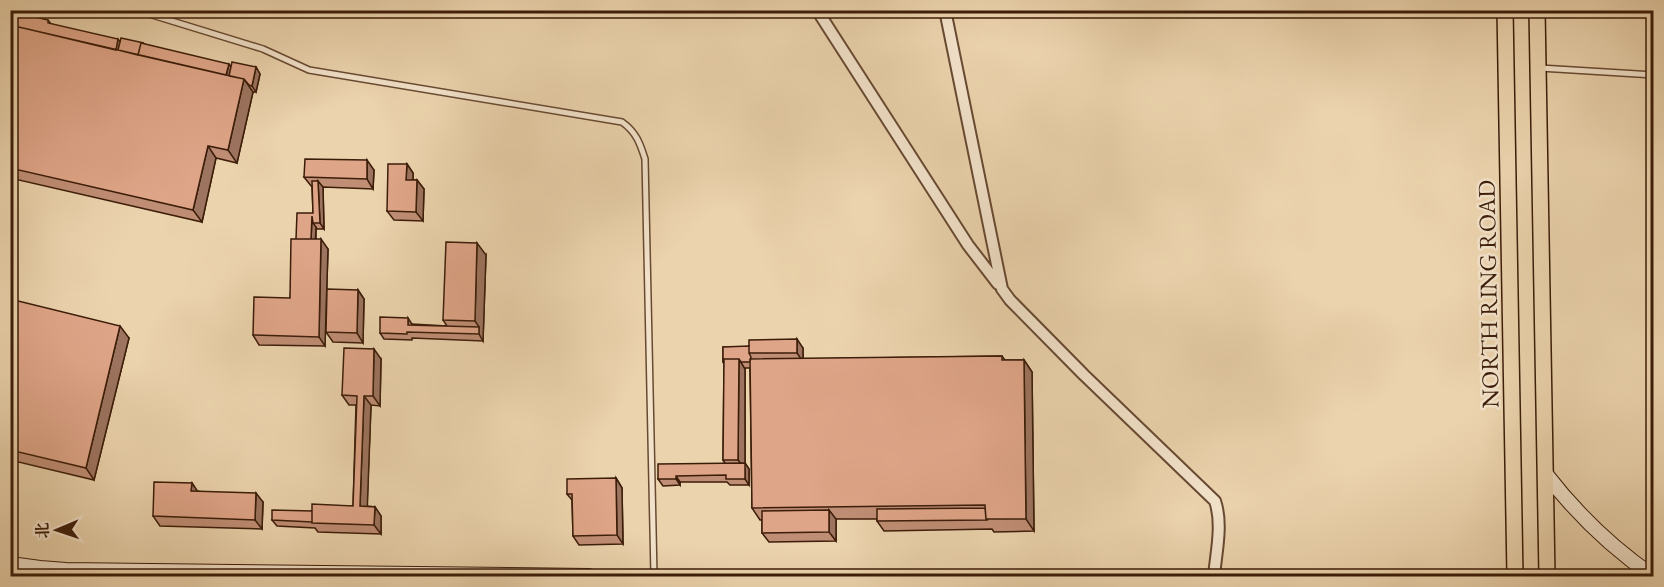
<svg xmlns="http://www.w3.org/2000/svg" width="1664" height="587" font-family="'EB Garamond','Noto Serif SC',serif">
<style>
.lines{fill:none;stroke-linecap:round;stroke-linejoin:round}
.lane-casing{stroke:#684a32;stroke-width:8}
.street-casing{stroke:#684a32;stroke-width:14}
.secondary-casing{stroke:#3c1d09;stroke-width:16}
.primary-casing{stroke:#3c1d09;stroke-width:18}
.lane{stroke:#f2e2ca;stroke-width:5}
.street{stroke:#f2e2ca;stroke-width:10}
.secondary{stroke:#f2e2ca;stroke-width:14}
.primary{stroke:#ebd3ad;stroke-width:15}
.wall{fill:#c08e75;stroke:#3c1d09;stroke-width:1.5}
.shaded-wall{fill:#9c745f;stroke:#3c1d09;stroke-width:1.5}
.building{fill:#dfa588;stroke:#3c1d09;stroke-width:1.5}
.labels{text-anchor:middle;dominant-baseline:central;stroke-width:5;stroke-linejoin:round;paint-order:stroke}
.street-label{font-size:24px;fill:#3c1d09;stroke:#f2e2ca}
</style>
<rect width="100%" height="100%" fill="#ebd3ad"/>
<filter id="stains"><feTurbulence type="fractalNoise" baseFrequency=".00333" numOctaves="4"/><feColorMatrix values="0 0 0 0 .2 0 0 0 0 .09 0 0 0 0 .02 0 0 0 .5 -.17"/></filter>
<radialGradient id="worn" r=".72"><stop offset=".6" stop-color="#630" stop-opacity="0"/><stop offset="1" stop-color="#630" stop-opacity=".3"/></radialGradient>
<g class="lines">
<!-- lane casing -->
<g class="lane-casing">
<path id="lane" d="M136,10L263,49L309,70L622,122C636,132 640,143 645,159L654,576
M1540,68L1654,75"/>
</g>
<!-- street casing -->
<g class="street-casing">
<path id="street" d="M817,10L968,245L998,284
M945,10L1002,289L1010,300L1084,375L1215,501C1223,524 1216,553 1214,576"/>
</g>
<!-- secondary casing -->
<g class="secondary-casing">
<path id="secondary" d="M1545,473C1576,513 1612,548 1653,576
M10,564L40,568L66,570L589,576"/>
</g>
<!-- primary casing -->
<g class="primary-casing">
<path id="primary" d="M1505,10L1515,576
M1537,10L1547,576"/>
</g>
<!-- lane -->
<use href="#lane" class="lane"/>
<!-- street -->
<use href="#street" class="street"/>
<!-- secondary -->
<use href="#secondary" class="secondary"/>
<!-- primary -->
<use href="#primary" class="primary"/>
</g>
<!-- wall -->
<path class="wall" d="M10,11L48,20L51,24L120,42L144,44L231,67H256L260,74L256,92H253L237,163L216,158L202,222L10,178Z
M407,164L413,173V180H417L424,189L423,221L394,220L387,211Z
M374,170L373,189L323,187L324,229H317L316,227V239L328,249L325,346L259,345L253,335L290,298L296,239L313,213L312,187L304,177Z
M486,255L483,341L412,338V340L384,339L380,333L412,324L447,326L443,320Z
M358,290L364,299L363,343L333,342L326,332Z
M10,299L129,338L94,480L10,460Z
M723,347L803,348V359L1002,356L1005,360H1024L1032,372L1034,531L994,532L992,529L884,531L877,521V519H836V541L769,542L762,533V520H760L752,508L750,368H745V463L749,469V485H730L727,482H680V485L663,486L658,479L725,463L723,460L724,364L723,362Z
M381,359L380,406L371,405L367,506L375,507L381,516V534L318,532L315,528L277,526L272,520L312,511L353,506L356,405H349L342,395Z
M616,478L622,488L623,544L579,545L573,536L572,500L567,494Z
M192,483L197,491L263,502L262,529L160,526L153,516Z"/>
<!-- shaded-wall -->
<path class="shaded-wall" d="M118,39L125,49L115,52Z
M229,64L236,73L226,77Z
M256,67L260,74L256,92L252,86Z
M244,79L253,92L237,163L228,150Z
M208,146L216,158L202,222L193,210Z
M367,160L374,170L373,189L367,179Z
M407,164L413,173V189L406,180Z
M417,180L424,189L423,221L416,212Z
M318,181L323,187L324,229L320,223Z
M312,216L313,223L316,227L315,248L311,242Z
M321,239L328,249L325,346L319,337Z
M477,243L486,255L483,341L479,334V327L475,321Z
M358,290L364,299L363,343L357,333Z
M408,318L412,324V331L408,325Z
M120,326L129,338L94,480L86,468Z
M797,339L803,348V362L797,353Z
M374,349L381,359L380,406L373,396Z
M739,359L745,369V463L749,469V485L745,479V469L738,460Z
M1024,360L1032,372L1034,531L1026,519Z
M364,396L371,405L367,516L360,506Z
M676,476L680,482V485L676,479Z
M616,478L622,488L623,544L617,535Z
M192,483L198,492L191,491Z
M256,493L263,502L262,529L255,520Z
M375,507L381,516V534L374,525Z
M829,510L836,519V541L829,532Z"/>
<!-- building -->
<path class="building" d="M10,11L48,20V23L118,39L116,50L10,25Z
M10,25L244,79L228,150L208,146L193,210L10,168Z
M121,38L144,43H141L138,55L118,50Z
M141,43L229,64L226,75L138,55Z
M232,62L256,67L252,86L249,85L244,79L229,76Z
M305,159L367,160V179L304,177Z
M388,164H407L406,180H417L416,212L387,211Z
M312,181H318L320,223H313L312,216L311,239H296L297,213H313Z
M291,239H321L319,337L253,335L254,297L290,298Z
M446,242L477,243L475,321L443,320Z
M327,289L358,290L357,333L326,332Z
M10,299L120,326L86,468L10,450Z
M380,317L408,318V325L479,327V334L407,332V334L380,333Z
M797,339V353H749V340Z
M749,346V353L751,357L750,362H741L739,359H724V362H723V347Z
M344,348L374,349L373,396H364L360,506L375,507L374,525L312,523V504L353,506L357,396L342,395Z
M1002,356V360H1024L1026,519H986L985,505L752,508L750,359Z
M724,359H739L738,460H723Z
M745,463V479H726V475L676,476V479H658V464Z
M616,478L617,535L573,536L572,494H567V479Z
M154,482L192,483L191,491L256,493L255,520L153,516Z
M985,508L986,519L988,520L877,521V509Z
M272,510L312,511V522L272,520Z
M829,510V532L762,533V511Z"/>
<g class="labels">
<!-- street labels -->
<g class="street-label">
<text transform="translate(1488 294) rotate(-91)">NORTH RING ROAD</text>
</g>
</g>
<!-- margin -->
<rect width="1664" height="587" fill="none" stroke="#ebd3ad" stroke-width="36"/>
<rect x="12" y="12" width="1640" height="563" fill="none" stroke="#3c1d09" stroke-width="3"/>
<rect x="18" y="18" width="1628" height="551" fill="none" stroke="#3c1d09" stroke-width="1.5"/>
<!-- north arrow -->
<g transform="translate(57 530) rotate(268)" stroke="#f2e2ca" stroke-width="4.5" paint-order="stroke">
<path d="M0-4.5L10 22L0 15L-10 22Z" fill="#3c1d09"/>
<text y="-9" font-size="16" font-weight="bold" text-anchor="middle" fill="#3c1d09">北</text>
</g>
<rect width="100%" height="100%" filter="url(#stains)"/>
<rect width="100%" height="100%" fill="url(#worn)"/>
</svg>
